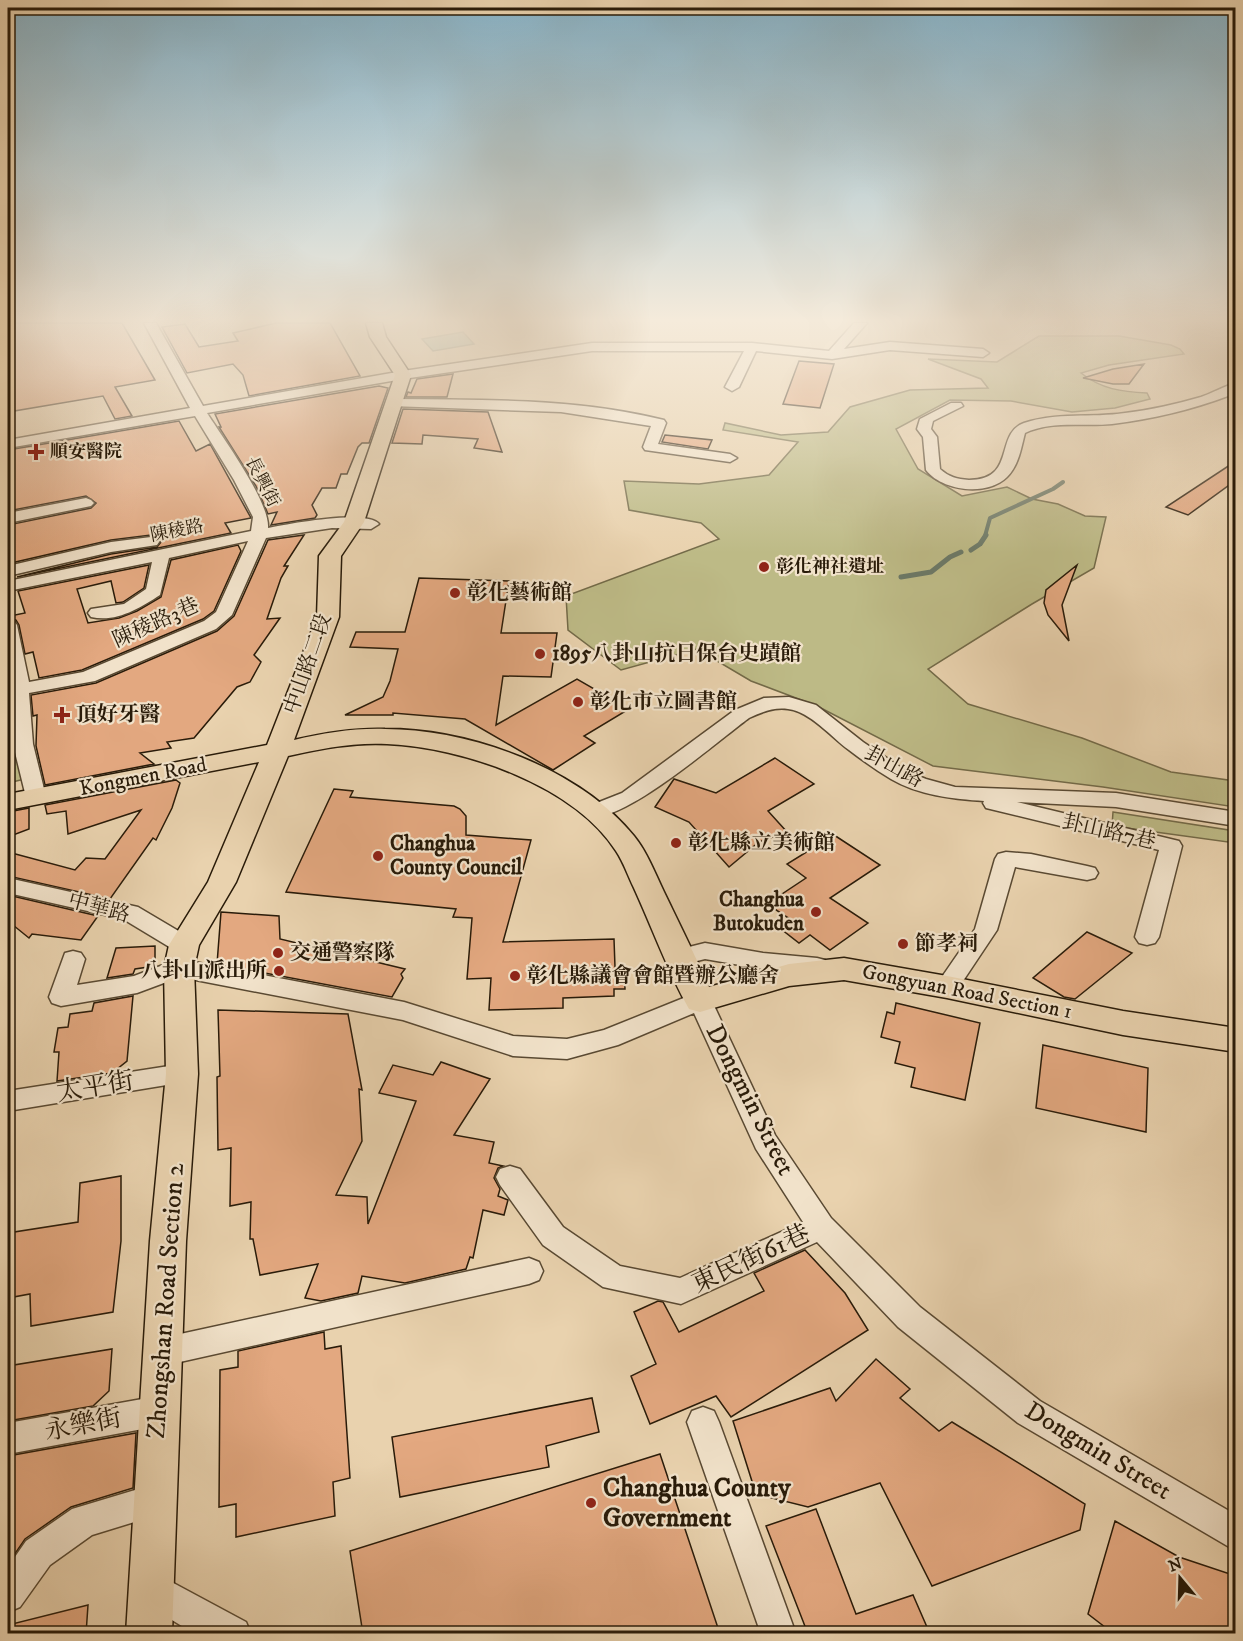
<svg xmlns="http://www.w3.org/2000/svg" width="1243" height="1641" font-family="'IM FELL DW Pica','Noto Serif TC',serif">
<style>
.green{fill:#bdba86;stroke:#736a48;stroke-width:1.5}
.water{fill:#99b8a5;stroke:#6c7967;stroke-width:1.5}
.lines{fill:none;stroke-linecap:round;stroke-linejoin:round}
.stream-far1{stroke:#6c7967;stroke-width:4}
.stream{stroke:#6c7967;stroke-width:5}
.building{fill:#e3a880;stroke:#291b09;stroke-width:1.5}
.minor-casing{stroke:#594932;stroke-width:3}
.major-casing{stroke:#291b09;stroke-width:3}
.minor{fill:#f1e2ca;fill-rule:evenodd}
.major{fill:#e9d2ae;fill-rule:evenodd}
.poi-dot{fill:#8f2418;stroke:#f1e2ca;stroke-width:2}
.labels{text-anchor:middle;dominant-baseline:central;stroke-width:4.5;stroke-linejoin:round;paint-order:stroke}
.far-poi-label{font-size:18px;font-weight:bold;fill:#291b09;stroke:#f1e2ca;text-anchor:start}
.far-street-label{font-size:18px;fill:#291b09;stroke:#f1e2ca}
.poi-label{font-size:21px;font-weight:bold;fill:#291b09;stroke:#f1e2ca;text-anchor:start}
.street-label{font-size:21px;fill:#291b09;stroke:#f1e2ca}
.near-street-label{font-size:26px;fill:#291b09;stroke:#f1e2ca}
.near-poi-label{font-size:26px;font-weight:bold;fill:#291b09;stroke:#f1e2ca;text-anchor:start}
</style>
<rect width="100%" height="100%" fill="#e9d2ae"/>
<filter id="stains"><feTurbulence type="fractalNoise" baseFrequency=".00333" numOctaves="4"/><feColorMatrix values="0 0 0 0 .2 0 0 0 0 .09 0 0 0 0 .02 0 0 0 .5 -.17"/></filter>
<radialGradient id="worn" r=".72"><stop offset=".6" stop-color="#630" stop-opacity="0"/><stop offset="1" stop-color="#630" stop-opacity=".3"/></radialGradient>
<!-- green -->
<path class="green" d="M1039,336H1119L1171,345L1180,349L1184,354L1109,365L1081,373C1101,389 1122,392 1147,393L1150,399L1115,408L1072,412L1011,401L950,400L896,429L918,469L962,496L1007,487L1032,499L1058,504L1085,516L1106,517L1094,568L1032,604L928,669L968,704L1082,738L1171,772L1235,781V807L1103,787L933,766L817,706L751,681L697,649L621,670L568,630L566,596L719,539L701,523L629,510L624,481L699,484L769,475L798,442L723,430L725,423L781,435L828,432L850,407L910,390L988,388L981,379L928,359L997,362Z
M8,711H10L25,779L8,783Z
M1113,812L1235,831V843L1112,826Z"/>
<!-- water -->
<path class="water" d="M463,332L474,344L433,351L422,339Z"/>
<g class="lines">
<!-- stream-far1 -->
<path class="stream-far1" d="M985,536L990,518L1053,489L1063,482"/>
<!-- stream -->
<path class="stream" d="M971,550L980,544L986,535
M901,577L931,572L950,557L961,552"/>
</g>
<!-- building -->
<path class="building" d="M8,323H122L155,380L115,387L132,416L115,419L103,396L8,412Z
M276,323H330L360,376L249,396L243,375L233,364L187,373L162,327L185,324L199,347L238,341L233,333Z
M799,361L834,364L820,408L783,404Z
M1144,364L1129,384H1113L1083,378L1113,369Z
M453,374L447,397H406L408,392L411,393L417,379Z
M379,386L388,388L369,443H362L358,447L347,474H341L336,488H322L312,505L317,515L315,518L271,525L277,512L268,514L256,486L219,427H221L215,414Z
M403,409L488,412L502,452L474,448L478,439L423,435L422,444L392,443Z
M179,421L196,451L210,444L251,518L225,523L231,533L17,577L111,554L157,547L161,542L151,535L111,540L11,563L8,555V525L91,508L96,503L86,496L8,511V450Z
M665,435L712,440L708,449L662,442Z
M1236,461V480L1188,515L1166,507Z
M304,535L284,566H288L281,578L267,619L280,618L254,655L261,662L250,682L237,687L194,738L167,742L171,748L140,753L154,764L45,785L36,746L37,715L33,716L31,695L96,683L217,631L234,616L268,540Z
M238,545L241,551L214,611L203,619L82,670L39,678L33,652L25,654L19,625L16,620L11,618L10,616L25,613L18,591L149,565L144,588L123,602L116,603L111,581L77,589L88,623L119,618L137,611L161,597L171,560Z
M1077,565L1062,605L1069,641L1048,615L1044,603L1046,590Z
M419,578L509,581L501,633H557L551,677L503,676L496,725L577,679L629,709L584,736L595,743L553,770L465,719L393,713V715H345L383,697L390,681L398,649L350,647L356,632H405Z
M775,758L814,784L768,811L787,832L759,842L729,867L689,822L655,807L674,779L716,793Z
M176,780L180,783L172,808L156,840L153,838L110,899L8,876V852L75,870L86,858L105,859L141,810L68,834L66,811L47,814L45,805Z
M334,789L353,791L350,797L454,806L460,809L466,816V835L531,840L503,942L614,939L615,967L624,966L625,989H614V996L563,998V1008L489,1010L491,978L467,979L472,918L453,917L456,909L286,892Z
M29,808V829L8,837V812Z
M834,835L880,865L830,898L868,923L830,950L810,935L799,943L781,929L793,921L767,904L806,878L787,864Z
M8,895L98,916L81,940L32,934L29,938L8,921Z
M221,912L279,916L280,939L405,969L401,974L403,978L392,997L217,964Z
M1087,932L1132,953L1075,999L1064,997L1033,978Z
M155,946V966L135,969L133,974L107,978L116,948Z
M133,996L127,1061L112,1073L57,1081L59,1052H54L58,1028L68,1027L70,1014L92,1011L94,1003Z
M896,1003L980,1023L965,1100L911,1087L915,1068L895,1063L900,1042L881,1037L887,1012L894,1014Z
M218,1010L348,1014L362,1090L359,1089L362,1141L336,1195L367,1197L368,1224L416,1101L379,1093L393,1065L433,1075L441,1062L490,1079L454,1135L494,1142L489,1163L503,1166L498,1168L494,1178L500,1189L498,1196L508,1200L504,1215L483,1210L473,1258L470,1257L466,1269L405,1283L362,1276L358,1293L321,1301L305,1298L318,1264L260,1275L253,1239H250L251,1202L230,1206L231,1148L218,1150L217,1077L220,1076Z
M1043,1045L1148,1068L1146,1132L1036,1108Z
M121,1176V1241L113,1312L31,1326L30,1294L8,1298V1233L78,1222L80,1183Z
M805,1250L845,1293L868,1330L731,1417L716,1396L650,1424L631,1376L656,1364L634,1312L658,1301L663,1302L679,1332L764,1291L754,1273Z
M324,1332L325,1349L341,1346L350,1478L333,1482L335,1516L236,1537V1504L219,1507L220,1370L238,1367V1351Z
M112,1349L109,1391L93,1406L8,1421V1366Z
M876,1359L910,1389L900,1398L939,1431L952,1422L1085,1504L1080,1530L932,1586L880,1483L808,1507L756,1494L733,1421L830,1388L836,1401Z
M592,1398L599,1432L546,1446L549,1467L400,1497L392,1437Z
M136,1433L133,1488L71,1507L25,1539L8,1564V1456Z
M660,1454L720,1634H363L350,1551Z
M816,1509L856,1614L913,1595L930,1634H808L766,1526Z
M1115,1521L1179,1557L1236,1576V1634H1114L1088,1614Z
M88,1605L86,1634H8V1625Z"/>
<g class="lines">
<!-- minor casing -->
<g class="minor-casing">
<path id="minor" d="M144,323H156L203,406L403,371L592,343H752L829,351L854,323H867L844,349L890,342L983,349L989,353L983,357L890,350L832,359L756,351L739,387L732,391L725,387L744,351H592L403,379L207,413C223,438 270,502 268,528C287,524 367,509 379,524L371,529L332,528L266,538L232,615L216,629L95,681L29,693L33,744L46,797L43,802L36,803L29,802L26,797L13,744L8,665V620L14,621L17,625L29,682L83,672L204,621L216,612L248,541L169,558L160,595C140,608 116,623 91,617L88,613L91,609L124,604L146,589L152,562L8,591V581L251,531L253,517L234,480L195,416L8,448V440L190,408Z
M1236,383V392L1228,396C1191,410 1151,419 1112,424C1083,427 1052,420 1025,433C1021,448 1019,465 1007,477C987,497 942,491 926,470L923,437L917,429L920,419L951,403H961L963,406L933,421L931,429L937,437L940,469C949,477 957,479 969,480C1017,480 994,434 1024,423C1056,412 1092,418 1125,413C1151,410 1177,404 1201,397C1213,393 1224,386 1236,383Z
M396,399C485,400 576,398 664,420L666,423L658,444L730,454L737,458L730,462L645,450L643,447L651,426L561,412L391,406L389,403L391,400Z
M86,498L91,500L94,503L91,506L8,523V513Z
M151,537L159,542L157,545L111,552L8,576V566L111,542Z
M789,697L816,705L863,742L906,771L926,779L955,787L1116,793L1236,812V826L1116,807L1017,802L1179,841L1182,846L1159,937L1155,943L1147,945L1139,943L1135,937L1159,850L986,808L983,803L984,801C953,799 918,795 891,779C876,770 862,760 849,750C831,737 811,712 788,709C774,707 762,712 749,718C719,740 622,825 589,816L586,811L589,806L622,793L735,710L764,698Z
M1006,852L1031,854L1087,866L1095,868L1098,873L1095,878L1087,880L1015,867L997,930L955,993L947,996L939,993L935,987L975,929L995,859L998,854Z
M8,878L138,907L192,939L196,945L192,951L184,953L176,951L123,919L8,893Z
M705,943L763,953L817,958L825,960L829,966L825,972L817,974L763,969L705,959L681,965L673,963L669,957L673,951Z
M73,951L81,953L85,959L77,985L134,976L179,959L404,1002L513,1036L567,1039L604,1030L691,995L700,992L709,995L775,1135L831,1218L920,1307L1040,1401L1236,1515V1551L1018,1423L898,1327L817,1242L681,1304L603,1287L543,1245L500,1185L496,1177L500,1169L510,1166L520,1169L563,1227L620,1266L680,1278L803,1222L756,1149L694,1013L618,1045L567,1059L513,1056L403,1020L180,977L137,993L61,1006L52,1003L49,997L65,953Z
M182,1064L191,1067L195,1074L191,1081L8,1111V1091Z
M529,1258L539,1262L543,1271L539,1280L529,1284L162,1366L151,1362L147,1352L151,1342L162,1338Z
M159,1396L170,1400L175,1411L170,1422L159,1426L8,1454V1423Z
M703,1407L714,1411L719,1422L796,1634H761L687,1422L692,1411Z
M155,1484L167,1488L171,1500L167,1512L92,1535L50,1565L20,1607L8,1612V1567L26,1541L72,1509Z
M151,1571L246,1622L251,1634H195L139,1600L134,1588L139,1576Z"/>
</g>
<!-- major casing -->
<g class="major-casing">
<path id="major" d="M366,323H382L386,337L411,375L364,522L341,556L339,617L294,740C324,733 354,728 385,729C470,729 579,768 634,836C647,852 655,873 664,892C679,923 695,955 709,987L789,964L844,958L947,976L1123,1011L1236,1028V1052L1123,1035L947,998L844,980L789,986L700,1012L689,1009C668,972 652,927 634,888C628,876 624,863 616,851C574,785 462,747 387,744C354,742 320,749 288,756L236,882L199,945L194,968L198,1074L186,1241L172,1634H126L150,1241L166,1074L164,968L169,945L208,882L259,762L8,810V794L267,745L317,617L319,556L344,522L395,375L370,337Z"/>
</g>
<!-- minor -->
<use href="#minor" class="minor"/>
<!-- major -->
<use href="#major" class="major"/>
</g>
<!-- sky -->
<linearGradient id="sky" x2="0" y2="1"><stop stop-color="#88b6cd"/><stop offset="0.58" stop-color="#f5ebdb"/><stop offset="1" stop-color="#f5ebdb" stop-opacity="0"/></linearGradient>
<rect width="1243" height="553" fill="url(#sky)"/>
<!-- markers -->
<g class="poi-dot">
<path d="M33 443h6v6h6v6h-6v6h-6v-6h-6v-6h6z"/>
<circle cx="764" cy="567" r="6"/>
<circle cx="455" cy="593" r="6"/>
<circle cx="540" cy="654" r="6"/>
<circle cx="578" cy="702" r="6"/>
<path d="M59 706h6v6h6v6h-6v6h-6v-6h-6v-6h6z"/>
<circle cx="676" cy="843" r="6"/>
<circle cx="378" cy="856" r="6"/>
<circle cx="816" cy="912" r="6"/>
<circle cx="903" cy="944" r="6"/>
<circle cx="278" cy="953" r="6"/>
<circle cx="279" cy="971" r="6"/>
<circle cx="515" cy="976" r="6"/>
<circle cx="591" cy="1503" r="6"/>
</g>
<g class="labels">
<!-- far-poi labels -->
<g class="far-poi-label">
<text x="50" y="452">順安醫院</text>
<text x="776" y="567">彰化神社遺址</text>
</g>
<!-- far-street labels -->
<g class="far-street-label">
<text transform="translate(262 482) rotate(63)">長興街</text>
<text transform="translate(177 531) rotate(-11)">陳稜路</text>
</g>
<!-- poi labels -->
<g class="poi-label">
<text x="467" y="593">彰化藝術館</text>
<text x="552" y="654">1895八卦山抗日保台史蹟館</text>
<text x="590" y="702">彰化市立圖書館</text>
<text x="76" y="715">頂好牙醫</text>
<text x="688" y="843">彰化縣立美術館</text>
<text x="390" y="844">Changhua<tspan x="390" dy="24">County Council</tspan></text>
<text x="804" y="900" text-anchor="end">Changhua<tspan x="804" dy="24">Butokuden</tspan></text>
<text x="915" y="944">節孝祠</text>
<text x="290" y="953">交通警察隊</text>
<text x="267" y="971" text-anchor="end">八卦山派出所</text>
<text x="527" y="976">彰化縣議會會館暨辦公廳舍</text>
</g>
<!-- street labels -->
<g class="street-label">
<text transform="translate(156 623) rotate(-24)">陳稜路3巷</text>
<text transform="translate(308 664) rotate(-71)">中山路二段</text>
<text transform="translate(894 767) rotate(29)">卦山路</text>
<text transform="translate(143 777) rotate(-11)">Kongmen Road</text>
<text transform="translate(1109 832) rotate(13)">卦山路7巷</text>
<text transform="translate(99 908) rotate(15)">中華路</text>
<text transform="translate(967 992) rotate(11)">Gongyuan Road Section 1</text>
</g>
<!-- near-street labels -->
<g class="near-street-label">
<text transform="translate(95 1087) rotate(-9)">太平街</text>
<text transform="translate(750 1100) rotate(63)">Dongmin Street</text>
<text transform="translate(751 1259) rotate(-25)">東民街61巷</text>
<text transform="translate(166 1301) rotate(-86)">Zhongshan Road Section 2</text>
<text transform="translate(83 1425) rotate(-11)">永樂街</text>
<text transform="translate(1098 1451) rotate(31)">Dongmin Street</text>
</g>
<!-- near-poi labels -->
<g class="near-poi-label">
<text x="603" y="1488">Changhua County<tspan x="603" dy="30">Government</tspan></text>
</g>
</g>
<!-- margin -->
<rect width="1243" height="1641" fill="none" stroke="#e9d2ae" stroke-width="30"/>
<rect x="9" y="9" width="1225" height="1623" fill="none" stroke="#291b09" stroke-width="3"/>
<rect x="15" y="15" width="1213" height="1611" fill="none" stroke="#291b09" stroke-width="1.5"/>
<!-- north arrow -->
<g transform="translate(1180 1578) rotate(341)" stroke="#f1e2ca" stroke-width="4.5" paint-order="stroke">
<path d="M0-4.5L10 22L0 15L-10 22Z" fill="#291b09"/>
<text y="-9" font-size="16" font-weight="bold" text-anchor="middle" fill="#291b09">N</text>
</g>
<rect width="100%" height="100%" filter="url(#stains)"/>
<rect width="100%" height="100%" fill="url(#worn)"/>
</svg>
